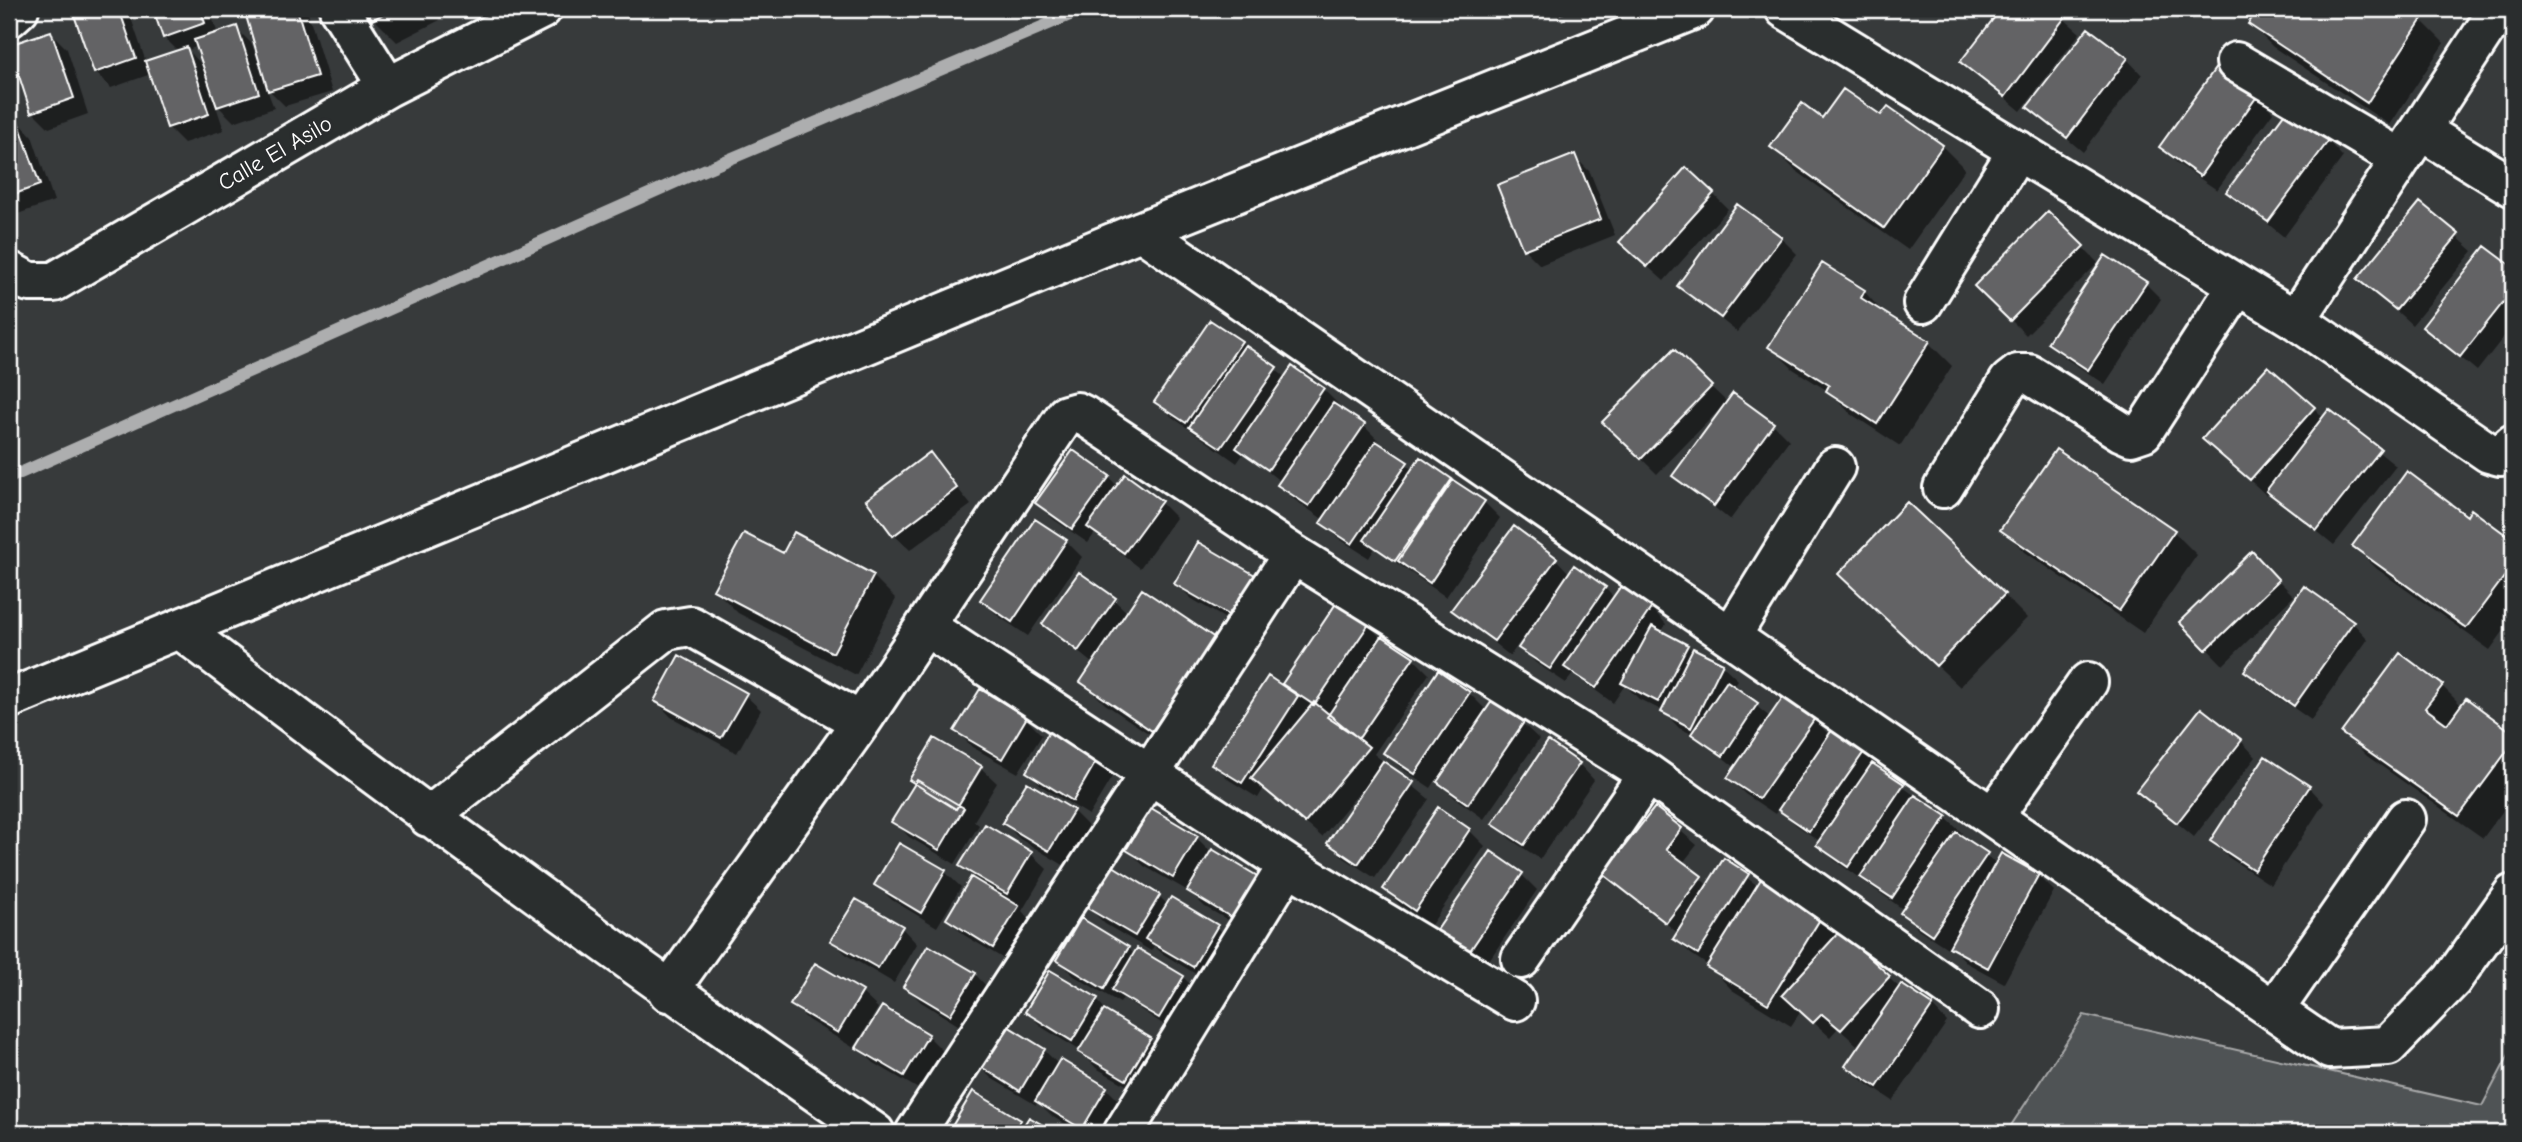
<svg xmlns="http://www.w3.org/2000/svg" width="2522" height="1142" font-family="'Comic Neue',sans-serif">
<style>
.green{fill:#505354;stroke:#a8a9aa;stroke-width:2}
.shadow{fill:#0007;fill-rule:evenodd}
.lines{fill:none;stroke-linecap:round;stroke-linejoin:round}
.stream{stroke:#adaeaf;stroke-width:12}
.building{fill:#636465;stroke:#fff;stroke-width:2}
.minor-casing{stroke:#fff;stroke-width:44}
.path{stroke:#fff;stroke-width:4.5;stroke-dasharray:5 5;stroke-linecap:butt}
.minor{stroke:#2a2d2e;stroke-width:38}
.labels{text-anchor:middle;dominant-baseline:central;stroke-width:6;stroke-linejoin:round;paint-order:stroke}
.street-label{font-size:23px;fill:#fff;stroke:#2a2d2e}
</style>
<rect width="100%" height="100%" fill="#373a3b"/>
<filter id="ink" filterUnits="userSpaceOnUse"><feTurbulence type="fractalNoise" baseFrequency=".0143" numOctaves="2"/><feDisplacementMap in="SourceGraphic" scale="14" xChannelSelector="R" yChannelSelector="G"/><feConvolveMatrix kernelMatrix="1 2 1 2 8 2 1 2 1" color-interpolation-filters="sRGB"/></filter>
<g filter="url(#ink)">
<!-- green -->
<path class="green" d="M2084,1015L2482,1106L2513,1047V1133H2006Z"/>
<!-- shadow -->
<path class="shadow" d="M74,9H128L146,62L178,51L164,37L155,9H209L218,34L236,28L252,44L259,64L262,63L246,9L229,15L223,9H307L332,92L285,106L266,87L274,108L234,122L215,103L224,130L184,143L168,127L151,74L111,88L95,72ZM198,46L205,68L188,50Z
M369,9H434L440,20L397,42L374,19Z
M2003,9H2053L2080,33L2021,111L1962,62Z
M2260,9H2403L2421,20L2444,43L2390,125L2273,47L2250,24Z
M51,33L67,49L88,114L49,128L33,112Z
M2127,59L2142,75L2083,152L2029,107Z
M2257,96L2273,112L2217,190L2177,163L2162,147Z
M1888,108L1942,146L1965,169L1908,250L1795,170L1772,147L1881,118Z
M17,120L32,136L54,201L15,215L9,209V122Z
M2328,141L2343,157L2284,237L2229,192Z
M1574,156L1590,172L1615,235L1540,265L1524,249Z
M1713,194L1728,209L1664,281L1637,257Z
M2421,205L2473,251L2412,325L2360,278Z
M2048,213L2098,263L2026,335L1977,286Z
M1781,238L1797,254L1737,332L1679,286Z
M2486,248L2513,269V325L2477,371L2424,327Z
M2145,283L2161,299L2105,384L2065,358L2049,343Z
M1864,291L1886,316L1929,343L1952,366L1900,446L1851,414L1828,391L1793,369L1770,346Z
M1241,342L1286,378L1323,389L1339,405L1337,408L1364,426L1379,441L1377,444L1413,470L1451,480L1484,502L1500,518L1446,597L1375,548L1369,558L1338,538L1323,522L1324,520L1295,500L1279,485L1281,482L1244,453L1237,463L1172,417L1156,401Z
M1711,387L1728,403L1773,424L1789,440L1730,520L1675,476L1721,408L1657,474L1604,422Z
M2314,408L2324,418L2329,412L2396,466L2334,545L2269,492L2266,495L2205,439Z
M2056,452L2174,532L2197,555L2143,633L2025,552L2002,529Z
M930,454L971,505L910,550L894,535Z
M1109,477L1118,487L1160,502L1176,518L1140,568L1095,533L1088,543L1053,519L1037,503Z
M2472,512L2513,542V618L2490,650L2377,569L2354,546L2468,518Z
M1066,541L1082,557L1028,636L998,616L982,600Z
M2252,554L2294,596L2223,665L2181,622Z
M783,555L873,576L896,599L856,675L738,613L715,590Z
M1556,559L1570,574L1605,588L1614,598L1651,608L1666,624L1661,633L1722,665L1738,680L1734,688L1771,718L1814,719L1830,736L1864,750L1880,766L1878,769L1946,818L1962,833L1960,836L1997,864L2001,856L2038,875L2054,891L2004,983L1967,963L1951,946L1949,949L1918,929L1903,913L1904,910L1834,860L1819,845L1821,842L1796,825L1779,808L1775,814L1745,794L1729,778L1736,768L1696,736L1679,728L1663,711L1639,699L1625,685L1613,703L1573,674L1566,683L1536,663L1521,648L1525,641L1522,639L1510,656L1453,610Z
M1254,577L1269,592L1246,631L1192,599L1176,584Z
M1142,592L1214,640L1176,752L1105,704L1082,681L1093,664L1044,624L1114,600L1128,613Z
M2004,595L2027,618L1960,687L1864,597Z
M1338,605L1368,625L1382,639L1413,658L1429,674L1374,754L1429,799L1375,878L1344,858L1329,843L1366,789L1363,788L1322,837L1264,788L1258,798L1229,780L1214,764L1281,687Z
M2353,623L2368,639L2311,720L2262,686L2246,670Z
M2442,686L2462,706L2466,700L2513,735V797L2483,838L2367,756L2344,733Z
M981,691L1026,719L1042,735L1018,773L972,747L957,731Z
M1469,693L1487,711L1493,703L1523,724L1539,739L1484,819L1455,798L1436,780L1431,788L1401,768L1385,752Z
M745,695L761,710L737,753L671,717L656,701Z
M935,740L981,768L997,783L974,821L979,825L955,864L909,837L894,821L916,785Z
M2241,741L2256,757L2194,837L2139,791Z
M1097,760L1113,775L1089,815L1043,787L1028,772Z
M1579,764L1594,780L1540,859L1510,839L1495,823Z
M1027,784L1073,811L1089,827L1065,866L1020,839L1004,823Z
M2309,787L2324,803L2271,885L2228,857L2212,841Z
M1655,809L1697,845L1682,864L1709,886L1724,861L1758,886L1821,918L1900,988L1932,1006L1947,1022L1893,1101L1863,1081L1847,1066L1863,1038L1857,1045L1838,1028L1830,1037L1801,1011L1791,1026L1732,990L1709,966L1691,954L1676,939L1679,934L1606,874Z
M1439,810L1469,830L1485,846L1431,925L1400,905L1385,889Z
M1152,811L1197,838L1212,853L1251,933L1205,907L1190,892L1144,866L1128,850Z
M899,845L945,872L961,887L937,927L892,900L876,884Z
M1031,854L1047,869L1022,911L1033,923L1009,962L964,935L948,919L973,877L962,866Z
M1521,874L1537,890L1483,969L1453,948Z
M1159,896L1168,905L1217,927L1232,942L1209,982L1163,954L1154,946L1151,951L1105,924L1089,908Z
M902,928L917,944L894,983L848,956L832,941Z
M1128,948L1135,955L1137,951L1183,977L1199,993L1175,1032L1123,998L1120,1003L1074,976L1058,960Z
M816,965L862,993L878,1008L854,1048L808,1020L793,1005Z
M975,974L990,990L966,1030L921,1002L905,986Z
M1097,1000L1112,1017L1150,1040L1166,1056L1142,1094L1096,1068L1081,1051L1043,1028L1027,1012Z
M927,1035L943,1051L920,1090L874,1063L858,1047Z
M1044,1050L1059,1065L1106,1088L1122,1104L1104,1133H1081L1053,1117L1038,1102L1036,1105L991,1078L975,1062Z
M1029,1119L1054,1133H950L1020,1121L1025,1126Z"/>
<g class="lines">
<!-- stream -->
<path class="stream" d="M9,478L685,178L1084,9"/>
</g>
<!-- building -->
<path class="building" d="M72,9H119L136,58L94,73Z
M153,9H200L205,23L163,38Z
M244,9H297L317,76L268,91Z
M367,9H393L372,20Z
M2001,9H2056L2066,16L2005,97L1960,62Z
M2258,9H2407L2422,19L2367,103L2248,24Z
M237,26L259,93L217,107L194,40Z
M2088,28L2128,58L2067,138L2027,107Z
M51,31L74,98L31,113L9,45Z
M187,47L209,114L167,128L145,61Z
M2217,66L2258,95L2200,176L2159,147Z
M2513,84V104L2504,96Z
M1843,89L1881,115L1888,106L1943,145L1884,228L1770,147L1802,103L1822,118Z
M2287,110L2329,140L2268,222L2226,192Z
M17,118L40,185L9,196V121Z
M1575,154L1601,219L1523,250L1497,185Z
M1686,167L1714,193L1647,267L1619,242Z
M2420,202L2459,234L2396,310L2357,279Z
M1737,204L1782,237L1721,318L1677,286Z
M2048,211L2084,246L2010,321L1974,286Z
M2485,246L2513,267V290L2460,357L2422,327Z
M2105,255L2147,282L2088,370L2047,343Z
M1822,263L1865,290L1861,298L1930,341L1877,424L1826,391L1829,385L1768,347Z
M1210,320L1242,341L1186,423L1154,402Z
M1245,345L1277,367L1221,448L1189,427Z
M1674,349L1712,386L1641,459L1602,422Z
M1292,366L1324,388L1268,470L1236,448Z
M2268,366L2315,407L2250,480L2202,439Z
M1733,393L1774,423L1714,506L1672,476Z
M1333,403L1365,424L1309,506L1277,485Z
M2329,409L2381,449L2317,530L2266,491Z
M1376,441L1408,462L1352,544L1320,523Z
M2056,449L2175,530L2119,611L2000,530Z
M1073,450L1110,476L1072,529L1035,503Z
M930,452L957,488L893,536L866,500Z
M1420,457L1452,479L1395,561L1364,540Z
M2407,471L2467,516L2471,509L2513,540V565L2466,628L2352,546Z
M1125,474L1162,501L1124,553L1087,527Z
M1453,480L1485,501L1430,583L1398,561Z
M1907,502L2005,594L1936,666L1838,574Z
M1035,519L1067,540L1012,622L980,600Z
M1514,526L1557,558L1494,641L1451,610Z
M794,532L874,575L833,653L713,590L744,533L783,553Z
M1198,542L1255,575L1230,616L1174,584Z
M2252,551L2279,580L2206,650L2179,622Z
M1574,565L1606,587L1550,669L1518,648Z
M1079,572L1116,598L1078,651L1042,624Z
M1621,586L1652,607L1596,688L1564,667Z
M2304,586L2354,621L2294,706L2244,671Z
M1142,589L1215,638L1152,731L1080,682Z
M1337,602L1369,624L1314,705L1282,684Z
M1652,626L1688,645L1658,702L1621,683Z
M1382,636L1414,657L1359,738L1327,717Z
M1693,648L1723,663L1691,728L1661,712Z
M2400,653L2443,685L2425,708L2447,724L2466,698L2513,733V743L2459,816L2341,733Z
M679,655L747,693L721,738L654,701Z
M1438,670L1470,692L1415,774L1383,753Z
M1268,676L1298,696L1242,783L1211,764Z
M1727,681L1758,703L1723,756L1691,734Z
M980,689L1027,717L1002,759L954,731Z
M1783,697L1815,718L1759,799L1727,778Z
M1492,701L1524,722L1468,804L1437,782Z
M1314,702L1369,747L1305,823L1251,778Z
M2201,708L2242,740L2177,823L2136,791Z
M1834,727L1866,749L1809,831L1778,810Z
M1050,730L1098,758L1073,801L1026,772Z
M934,738L982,766L956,809L909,780Z
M1548,741L1580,763L1524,845L1492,824Z
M2265,756L2310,786L2254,870L2210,841Z
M1383,761L1414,782L1358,864L1327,843Z
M1872,763L1904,784L1848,867L1816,845Z
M917,780L964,808L939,850L891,822Z
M1027,782L1074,810L1049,851L1002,823Z
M1915,795L1947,816L1892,898L1860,877Z
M1438,807L1470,829L1415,911L1383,889Z
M1655,807L1682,828L1666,849L1702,876L1666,923L1603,874Z
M1151,808L1198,836L1173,878L1126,850Z
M985,824L1032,852L1007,894L959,866Z
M1956,832L1988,853L1932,935L1900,913Z
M899,843L946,870L921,913L874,885Z
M1212,849L1259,877L1234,919L1187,891Z
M1491,851L1523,873L1467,955L1435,933Z
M2001,853L2039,874L1988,968L1949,947Z
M1724,858L1749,874L1698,954L1673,939Z
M1113,866L1160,895L1135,936L1087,908Z
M971,877L1019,906L993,948L946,919Z
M1761,879L1822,916L1768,1004L1706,967Z
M1171,897L1218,925L1193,967L1145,939Z
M856,899L903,926L878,968L830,941Z
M1081,918L1129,947L1104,989L1056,960Z
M1840,931L1890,976L1841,1030L1822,1014L1813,1023L1782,995Z
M928,945L976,973L950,1015L903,987Z
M1137,948L1184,976L1159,1018L1112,990Z
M815,963L863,991L838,1033L790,1005Z
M1050,970L1098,998L1072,1041L1025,1012Z
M1901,984L1933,1005L1877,1087L1845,1066Z
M882,1006L929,1034L904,1076L856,1048Z
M1104,1010L1151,1038L1126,1080L1078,1052Z
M998,1020L1045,1049L1020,1091L973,1062Z
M1060,1059L1107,1087L1082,1129L1035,1101Z
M973,1091L1021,1120L1012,1133H948Z
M1029,1117L1057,1133H1019Z"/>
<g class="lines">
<!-- minor casing -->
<g class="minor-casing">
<path id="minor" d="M339,9L388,87
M1785,9L2296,320L2489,453L2500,456L2513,444
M9,18L19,9
M2236,62L2401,159
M2420,130L2513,187
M1141,231L2330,1049L2388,1046L2452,980L2513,894
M9,271L29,282H54L388,87L542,9
M1923,303L2018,150
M2296,320L2499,9
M1943,488L2009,381L2018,374H2029L2122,432L2131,436L2143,432L2238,285
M1293,554L1648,774
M925,626L1288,865
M181,630C409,803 639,971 875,1133
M1731,636L1835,467
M9,699L1141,231L1695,9
M861,722L1066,415L1077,412L1085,416L1293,554L915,1133
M428,817L666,630L691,626L861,722L668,992
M1993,817L2088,682
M1521,959L1648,774L1980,1009
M2274,1010L2406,819
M1123,1133L1288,865L1515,1001"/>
</g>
<!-- path -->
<path class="path" d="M1561,9L1564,20"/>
<!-- minor -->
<use href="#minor" class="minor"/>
</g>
</g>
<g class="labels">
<!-- street labels -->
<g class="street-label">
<text transform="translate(275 153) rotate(-30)">Calle El Asilo</text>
</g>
</g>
<!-- margin -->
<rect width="2522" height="1142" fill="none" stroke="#2a2d2e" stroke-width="35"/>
<rect x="18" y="18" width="2487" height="1107" fill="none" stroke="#fff" stroke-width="2.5" filter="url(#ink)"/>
</svg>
